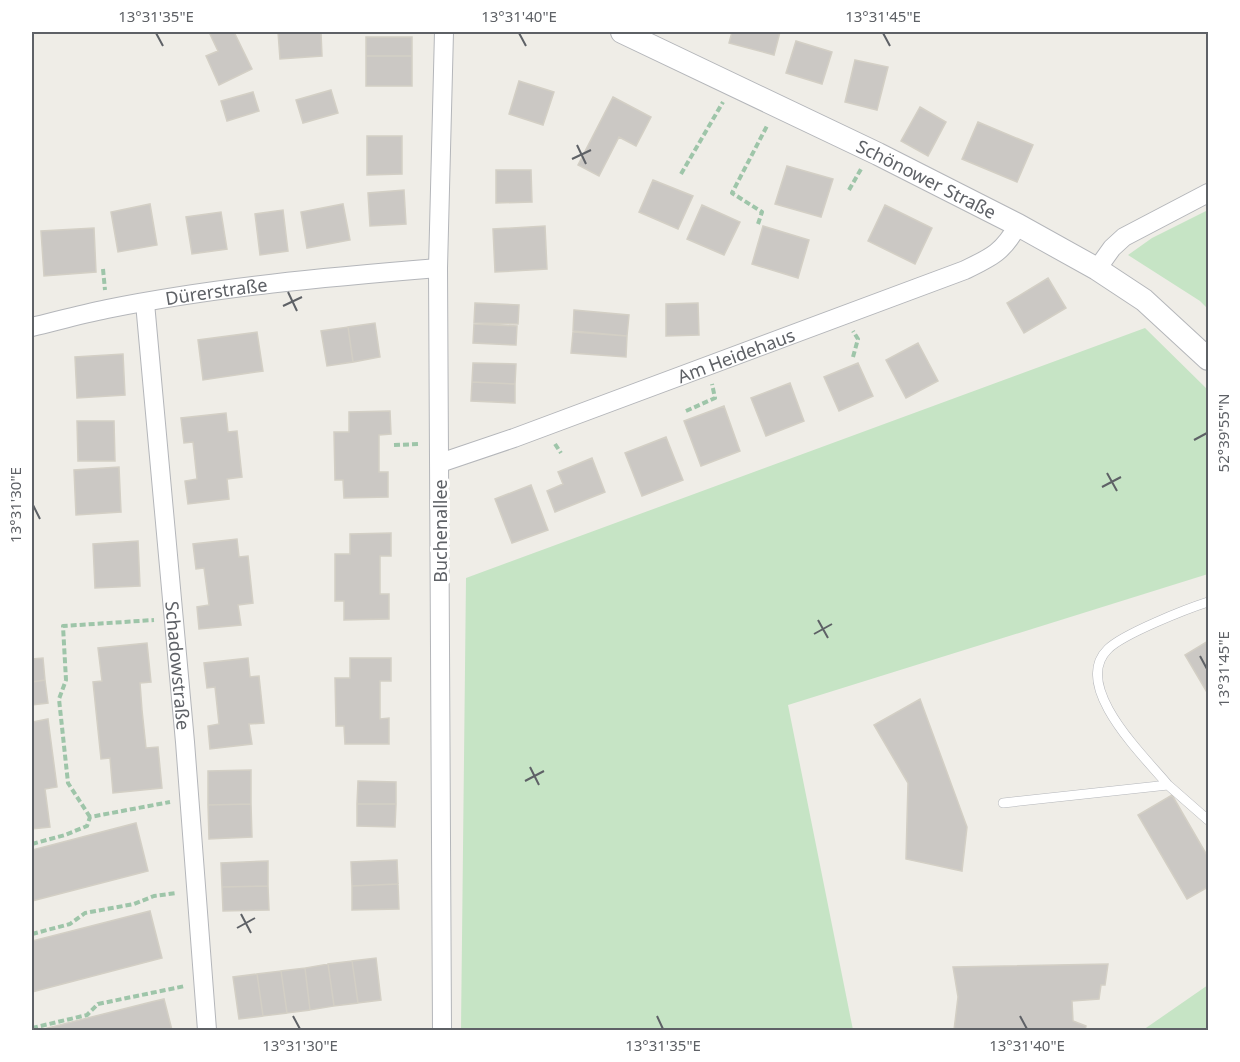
<svg xmlns="http://www.w3.org/2000/svg" width="1240" height="1062" font-family="'Noto Sans',sans-serif">
<style>
.green{fill:#c6e4c5}
.building{fill:#cbc8c4;stroke:#d3cfc5;stroke-width:1.5}
.lines{fill:none;stroke-linecap:round;stroke-linejoin:round}
.service-casing{stroke:#b4b6ba;stroke-width:10}
.minor-casing{stroke:#b4b6ba;stroke-width:20}
.tertiary-casing{stroke:#b4b6ba;stroke-width:24}
.path{stroke:#9ec5a9;stroke-width:4;stroke-dasharray:6 3;stroke-linecap:butt}
.service{stroke:#fff;stroke-width:9}
.minor{stroke:#fff;stroke-width:18}
.tertiary{stroke:#fff;stroke-width:22}
.ticks{fill:none;stroke:#5e6166;stroke-width:2}
.labels{text-anchor:middle;dominant-baseline:central;stroke-width:6;stroke-linejoin:round;paint-order:stroke}
.street-label{font-size:18px;fill:#5e6166;stroke:#fff}
.neatline{fill:none;stroke:#5e6166;stroke-width:2}
.ticks-label{font-size:15px;text-anchor:middle;fill:#5e6166}
</style>
<rect width="100%" height="100%" fill="#efede7"/>
<!-- green -->
<path class="green" d="M1208,210V309L1200,301L1128,255L1152,238Z
M1145,328L1208,390V574L788,705L853,1030H461L466,578Z
M1208,985V1030H1143Z"/>
<!-- building -->
<path class="building" d="M209,32H234L252,69L219,85L206,56L218,51Z
M278,32H321L322,56L280,59Z
M732,32H780L774,55L729,43Z
M366,37H412V56H366Z
M796,41L832,52L822,84L786,73Z
M366,56H412V86H366Z
M855,60L888,67L877,110L845,102Z
M519,81L554,92L543,125L509,114Z
M331,90L338,113L303,123L296,100Z
M253,92L259,111L227,121L221,101Z
M613,97L651,117L636,146L619,137L599,176L578,165Z
M920,107L946,122L928,156L901,141Z
M978,122L1033,145L1017,182L962,159Z
M367,136H402V174L367,175Z
M787,166L833,179L821,217L775,204Z
M496,170H531L532,202L496,203Z
M653,180L693,196L678,229L639,212Z
M404,190L406,224L370,226L368,193Z
M150,204L157,245L118,252L111,212Z
M343,204L350,240L307,248L301,212Z
M702,205L740,222L724,255L687,239Z
M885,205L932,228L915,264L868,241Z
M283,210L288,251L260,255L255,214Z
M221,212L227,249L192,254L186,217Z
M545,226L547,269L495,272L493,229Z
M763,226L809,240L798,278L752,264Z
M94,228L96,272L44,276L41,231Z
M1048,278L1066,308L1024,333L1007,303Z
M475,303L519,305L518,324L474,323Z
M698,303L699,335L666,336V304Z
M574,310L629,315L627,336L573,331Z
M375,323L380,357L353,362L348,327Z
M474,324L517,326L516,345L473,343Z
M348,327L353,362L327,366L321,331Z
M257,332L263,371L203,380L198,340Z
M573,332L627,336L626,357L571,353Z
M918,343L938,381L906,398L886,360Z
M123,354L125,395L77,398L75,357Z
M473,363L516,364L515,384L472,382Z
M858,363L873,396L839,411L824,377Z
M472,382L515,384V403L471,401Z
M790,383L804,421L766,436L751,398Z
M724,406L740,451L701,466L684,421Z
M390,411L391,434L379,435V472H388V497L344,498L343,480H335L334,432H349V412Z
M226,413L228,432L237,431L242,477L227,479L229,499L188,504L185,481L197,479L193,442L184,443L181,418Z
M77,421H114L115,461H78Z
M666,437L683,480L642,496L625,453Z
M592,458L605,492L555,512L547,491L563,484L558,472Z
M119,467L121,512L76,515L74,470Z
M531,485L548,530L512,543L495,499Z
M391,533V556H380V594H389V619L344,620V601H335V554H350V534Z
M237,539L239,557L248,556L253,603L238,605L241,625L199,629L197,607L209,605L204,568L196,569L193,544Z
M138,541L140,586L95,588L93,544Z
M1208,641V694L1185,655Z
M147,643L151,682L140,683L142,710L146,748L158,747L162,788L113,793L110,758L101,759L93,682L102,681L98,648Z
M43,658L45,680L32,682V659Z
M248,658L250,677L259,676L264,723L249,724L252,744L210,749L208,726L219,724L215,687L207,688L204,663Z
M350,658H391V681H380V719L389,718V744H345L344,726H336L335,678H350Z
M45,680L48,703L32,705V682Z
M920,699L967,827L962,871L906,859L908,783L874,725Z
M48,719L57,787L45,789L50,827L32,829V722Z
M251,770V804L208,805V771Z
M358,781L396,782V804H357Z
M1172,795L1208,857V887L1187,899L1138,815Z
M251,804L252,837L209,839L208,805Z
M357,804H396L395,827L357,826Z
M136,823L148,871L32,901V850Z
M397,860L398,884L352,886L351,862Z
M268,861V886L222,887L221,863Z
M398,884L399,909L352,910V886Z
M268,886L269,910L223,911L222,887Z
M150,911L162,958L32,992V941Z
M376,958L381,1000L358,1003L352,961Z
M352,961L358,1003L334,1006L328,964Z
M328,964L334,1006L310,1010L305,968Z
M1108,964L1105,985H1101L1099,999L1072,1001L1073,1021L1086,1026L1085,1030H954L958,997L953,967Z
M305,968L310,1010L287,1013L281,971Z
M281,971L287,1013L263,1016L257,974Z
M257,974L263,1016L239,1019L233,977Z
M164,999L172,1030H40L151,1002Z"/>
<g class="lines">
<!-- service casing -->
<g class="service-casing">
<path id="service" d="M1168,785C1145,757 1070,686 1108,649C1123,634 1186,609 1208,602
M1003,803L1168,785L1208,820"/>
</g>
<!-- minor casing -->
<g class="minor-casing">
<g id="minor">
<path d="M1097,269L1112,248L1124,237L1208,193"/>
<path id="s1" d="M145,303L185,742L207,1030"/>
<path id="s2" d="M32,327C57,321 82,314 107,309C216,287 328,277 438,268"/>
<path id="s3" d="M440,463L514,438L965,270C992,257 1003,252 1018,225"/>
<path d="M442,1030L438,268L444,32"/>
</g>
</g>
<!-- tertiary casing -->
<g class="tertiary-casing">
<g id="tertiary">
<path id="s4" d="M622,32L878,154L1018,225L1097,269L1144,300L1208,359"/>
</g>
</g>
<!-- path -->
<path class="path" d="M681,174L723,102
M849,190L861,169
M758,224L762,212L732,193L768,124
M103,269L105,290
M853,357L858,339L853,331
M686,411L715,398L712,384
M555,444L561,453
M394,445L419,444
M90,817L68,783L59,699L66,680L63,626L154,620
M32,844L65,835L87,826L90,817L170,802
M32,934L70,924L85,913L134,904L154,896L176,893
M32,1028L87,1015L98,1004L185,986"/>
<!-- service -->
<use href="#service" class="service"/>
<!-- minor -->
<use href="#minor" class="minor"/>
<!-- tertiary -->
<use href="#tertiary" class="tertiary"/>
</g>
<!-- ticks -->
<path class="ticks" d="M156,33L163,46M519,33L526,46M883,33L890,46M577,145L586,164M572,159L591,150M288,292L297,311M283,306L302,297M1194,440L1207,433M1107,473L1117,491M1102,487L1121,477M33,505L40,519M818,620L828,638M814,634L832,624M1200,656L1207,669M530,767L539,785M525,781L544,771M241,914L251,933M237,928L255,918M293,1016L300,1029M657,1016L663,1029M1020,1016L1027,1029"/>
<g class="labels">
<!-- street labels -->
<g class="street-label">
<text stroke="none"><textPath href="#s4" startOffset="338">Schönower Straße</textPath></text>
<text stroke="none"><textPath href="#s2" startOffset="188">Dürerstraße</textPath></text>
<text stroke="none"><textPath href="#s3" startOffset="315">Am Heidehaus</textPath></text>
<text transform="translate(440 531) rotate(-90)">Buchenallee</text>
<text stroke="none"><textPath href="#s1" startOffset="364">Schadowstraße</textPath></text>
</g>
</g>
<!-- border -->
<rect width="1240" height="1062" fill="none" stroke="#ffffff" stroke-width="66"/>
<rect x="33" y="33" width="1174" height="996" class="neatline"/>
<g class="ticks-label">
<text x="156" y="22">13°31'35"E</text>
<text x="519" y="22">13°31'40"E</text>
<text x="883" y="22">13°31'45"E</text>
<text transform="translate(1224 433) rotate(-90)" y="5">52°39'55"N</text>
<text transform="translate(16 505) rotate(-90)" y="5">13°31'30"E</text>
<text transform="translate(1224 669) rotate(-90)" y="5">13°31'45"E</text>
<text x="300" y="1051">13°31'30"E</text>
<text x="663" y="1051">13°31'35"E</text>
<text x="1027" y="1051">13°31'40"E</text>
</g>
</svg>
